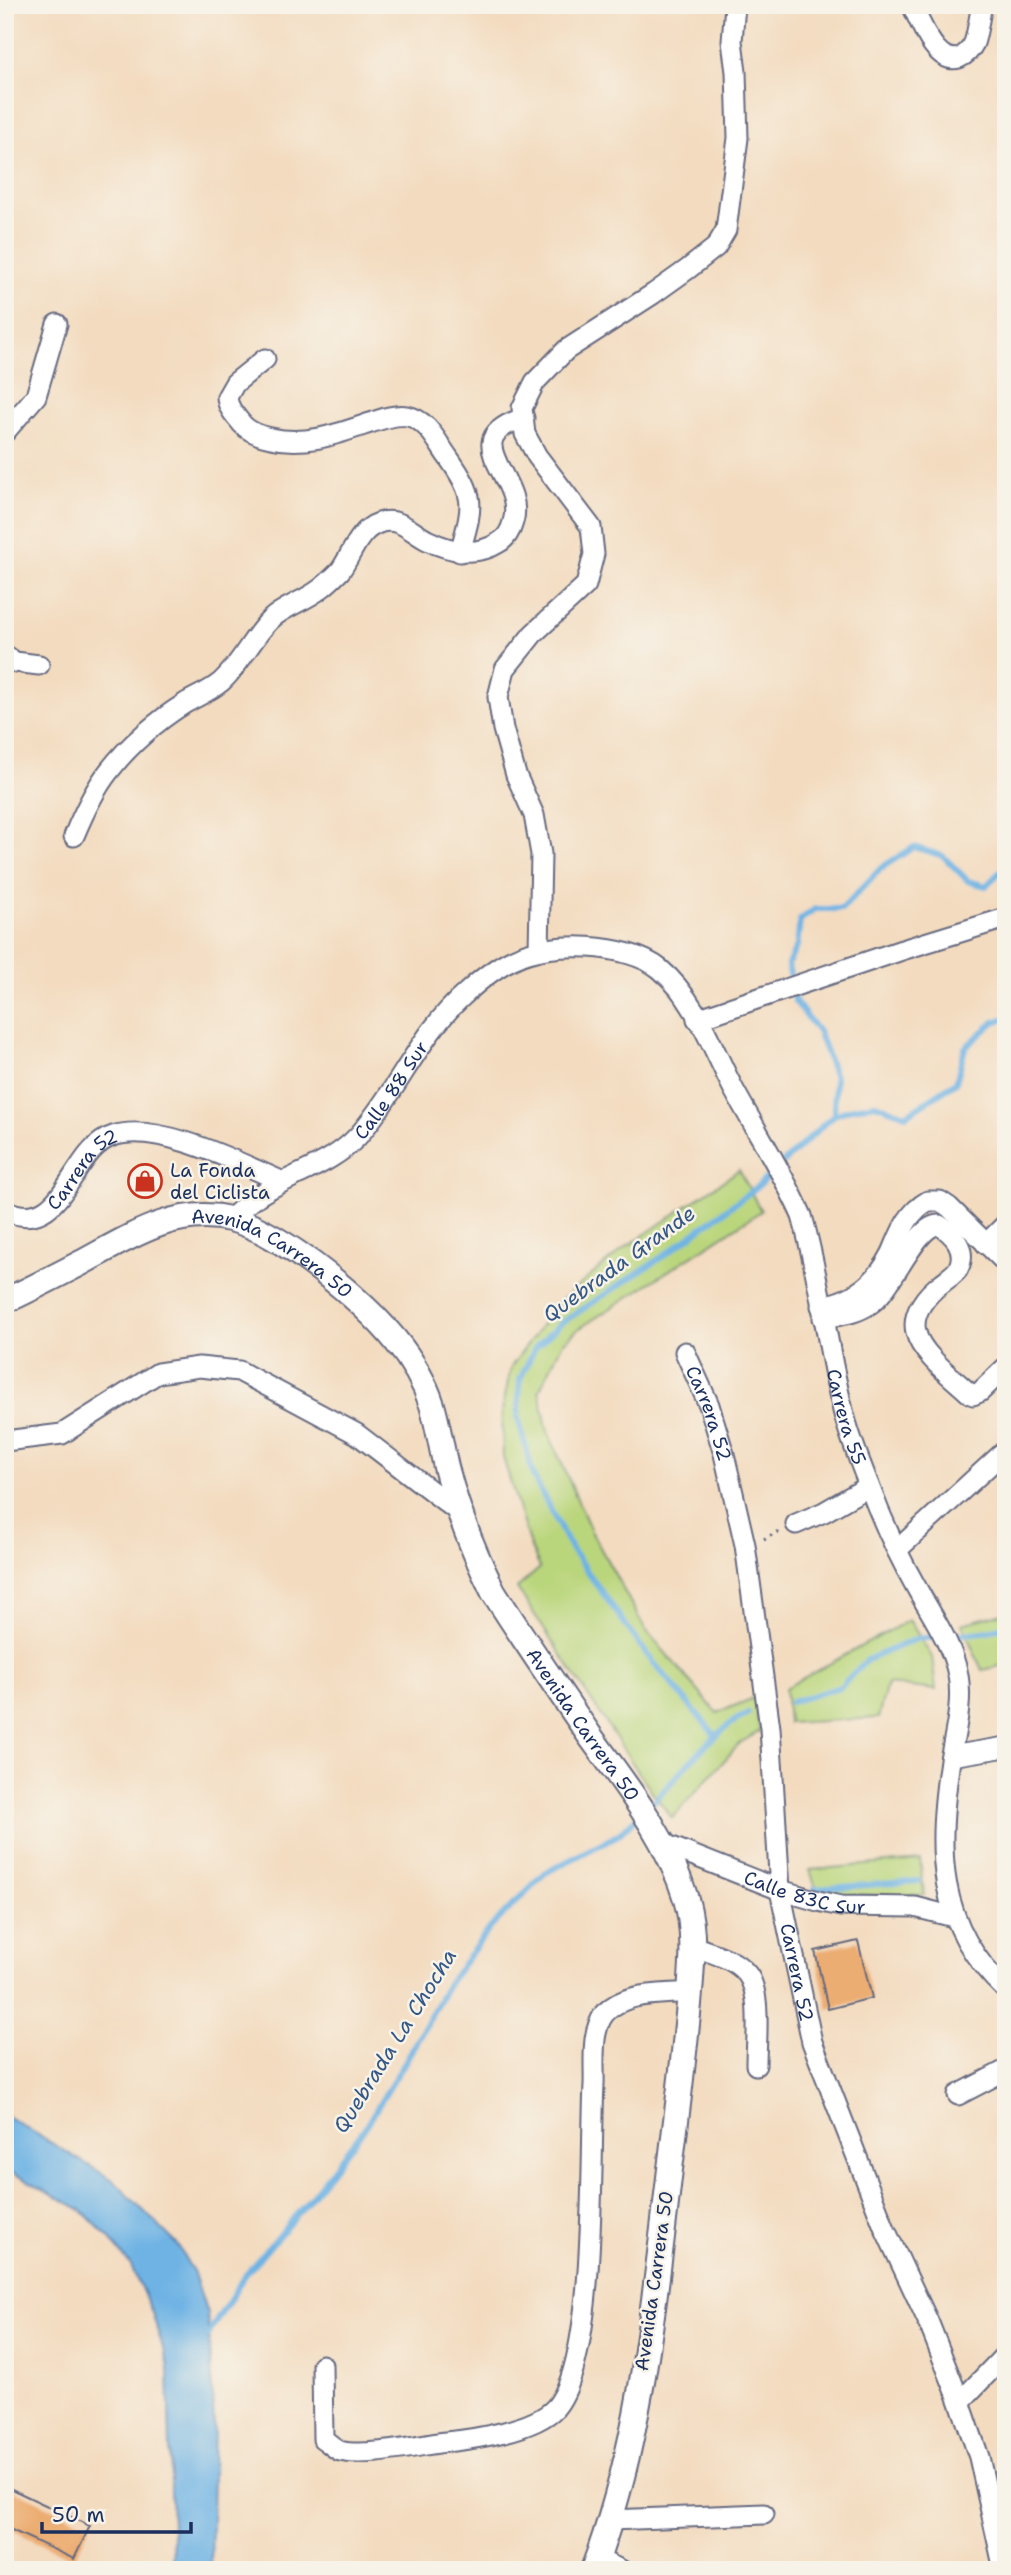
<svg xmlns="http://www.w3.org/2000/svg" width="1011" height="2575" font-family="'Shantell Sans',sans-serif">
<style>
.green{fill:#bad67c;stroke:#6a826d;stroke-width:2}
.water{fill:#6eb3e4;stroke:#4471a1;stroke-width:2}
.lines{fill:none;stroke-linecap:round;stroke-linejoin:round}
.stream{stroke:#6eb3e4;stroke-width:6}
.building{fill:#ecad72}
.minor-casing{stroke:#676b80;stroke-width:23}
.major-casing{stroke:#676b80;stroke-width:28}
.path{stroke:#676b80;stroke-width:3.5;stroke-dasharray:2 5;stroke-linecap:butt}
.minor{stroke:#fff;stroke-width:19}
.major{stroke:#fff;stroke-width:24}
.labels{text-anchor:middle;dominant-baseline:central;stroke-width:5;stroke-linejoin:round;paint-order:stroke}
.street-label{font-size:19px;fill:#1b2f5e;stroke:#f7f3e8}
.poi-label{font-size:19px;fill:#1b2f5e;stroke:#f7f3e8;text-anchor:start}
.water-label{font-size:21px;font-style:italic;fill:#345786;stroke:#f7f3e8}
</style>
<rect width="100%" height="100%" fill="#f7f3e8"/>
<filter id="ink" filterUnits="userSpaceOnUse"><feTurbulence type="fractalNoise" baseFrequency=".0143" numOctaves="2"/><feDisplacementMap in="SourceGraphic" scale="14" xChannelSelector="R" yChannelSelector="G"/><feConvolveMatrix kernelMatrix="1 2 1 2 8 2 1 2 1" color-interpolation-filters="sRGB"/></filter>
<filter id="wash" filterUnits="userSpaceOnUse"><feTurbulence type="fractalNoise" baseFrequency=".00686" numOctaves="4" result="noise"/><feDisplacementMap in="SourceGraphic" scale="28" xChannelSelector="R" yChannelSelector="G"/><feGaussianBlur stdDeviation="1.57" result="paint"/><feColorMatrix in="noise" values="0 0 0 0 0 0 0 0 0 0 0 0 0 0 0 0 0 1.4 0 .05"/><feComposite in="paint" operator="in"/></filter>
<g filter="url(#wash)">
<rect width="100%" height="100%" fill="#f3dbbf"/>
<!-- green -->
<path class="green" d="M739,1170L761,1211L577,1330L562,1344L539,1391L548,1432L591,1531L645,1629L717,1713L754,1698L760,1731L740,1743L672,1818L647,1785L517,1588L540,1568L530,1546L503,1457L502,1412L511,1367L558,1303L622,1250Z
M1006,1612V1665L982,1670L962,1624Z
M909,1620L932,1657L936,1690L887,1684L878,1718L788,1723L785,1688Z
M920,1860L924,1895H818L810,1870Z"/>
<!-- water -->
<path class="water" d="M5,2115L113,2180L177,2244L194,2274L207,2313L214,2421L211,2570H173L168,2365L152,2312L131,2266L109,2238L80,2209L5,2169Z"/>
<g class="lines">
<!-- stream -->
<path class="stream" d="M834,1115L835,1077L819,1033L795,1001L788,964L797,946L800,920L815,909H842L881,868L914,847L943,856L968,881L986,886L1006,866
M791,1702L840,1687L867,1660L916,1639L983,1632L1006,1627
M715,1735L648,1656L571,1549L534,1478L518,1417L520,1379L535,1348L560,1324L662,1257L757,1187L834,1115L854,1108L875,1104L906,1115L956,1082L965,1048L994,1022L1006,1018
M647,1808C680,1776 707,1735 748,1713
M815,1889L919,1881
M206,2338L245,2275L304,2206L364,2129L405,2062L449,1982L491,1927L545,1873L618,1835L639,1815"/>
</g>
<g id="blocks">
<!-- building -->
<path class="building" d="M858,1941L872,1998L828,2009L815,1951Z
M5,2486L90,2526L74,2559L5,2527Z"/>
</g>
</g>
<g filter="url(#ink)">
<use href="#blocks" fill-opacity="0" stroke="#676b80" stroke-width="2"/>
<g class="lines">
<!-- minor casing -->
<g class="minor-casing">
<g id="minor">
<path d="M912,5C920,22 936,65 959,58C966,55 971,49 974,43C978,31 979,17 982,5"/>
<path d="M265,359L235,383L227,397C228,409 235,415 242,424C249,432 261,436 271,438C306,446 337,434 370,423C382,419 395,414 407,416C427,419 437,442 448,457C477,498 473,505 460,552"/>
<path d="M5,432L36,396L57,324"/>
<path d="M5,655L15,662L39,665"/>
<path d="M74,836C83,814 94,790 109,771C128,746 158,720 184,704C197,696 209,692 221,682C241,664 251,639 270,620C283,607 305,601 320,589C327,584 334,577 340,571C352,555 358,530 379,523C399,516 411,532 427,540C449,551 476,557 498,543C506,539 511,530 513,522C527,478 451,440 524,418"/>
<path d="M539,950L541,854L534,815L516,775L503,729L498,697L505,669L533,634L586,585L594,554L591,527L537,456L525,434L522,408L535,382L566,350L653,294L688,269L716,247L726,230L738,138L736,72L732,41L735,5"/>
<path d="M697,1019L902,950L1006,918"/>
<path id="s1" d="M5,1210C64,1239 70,1149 113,1136C158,1121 239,1163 281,1181"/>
<path id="s2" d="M231,1220C265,1178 323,1174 358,1136C398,1091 420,1033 466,993C480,980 496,967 513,959C550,940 628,943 660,969C696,999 713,1050 734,1090C757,1132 783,1173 802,1216C821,1282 827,1352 845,1418C851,1440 860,1462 868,1483C881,1518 897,1553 915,1585C930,1613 952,1643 958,1675C963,1703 955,1732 950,1760C937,1848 935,1925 1006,1990"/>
<path d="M986,1244L1006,1224"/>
<path d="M821,1306C853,1301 877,1283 892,1253C901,1232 907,1213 928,1201H940L949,1207L1006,1263"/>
<path d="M823,1318C840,1315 856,1314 870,1304C894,1288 915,1225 939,1225C954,1234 968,1250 958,1269C955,1274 947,1279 942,1283C927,1294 911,1313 916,1332C920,1353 953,1378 968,1392L973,1395L980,1392L1006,1367"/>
<path id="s3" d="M685,1352L709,1405L724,1454L745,1545L770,1728L780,1890L812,2042L885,2229L928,2321L960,2402L979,2457L1004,2570"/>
<path d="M5,1441L62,1434L158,1373L199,1367L239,1371L357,1434L460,1513"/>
<path d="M796,1524L824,1512L869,1486"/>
<path d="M897,1550L1006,1450"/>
<path d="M951,1756L1006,1747"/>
<path id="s4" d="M662,1843L780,1890L818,1901L841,1906L915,1907L954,1917"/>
<path d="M693,1946C711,1953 734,1958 747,1974C762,1992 756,2041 756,2065"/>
<path d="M958,2095L1006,2070"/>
<path d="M322,2365L323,2439C328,2442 335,2449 340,2451C364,2458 420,2445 446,2442C475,2439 535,2430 555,2408C598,2360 590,2154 594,2085C595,2064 590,2031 605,2013C625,1991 663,1995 690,1992"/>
<path d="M960,2402L1006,2354"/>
<path d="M610,2520L764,2514"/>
<path d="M597,2559L621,2570"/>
</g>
</g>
<!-- major casing -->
<g class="major-casing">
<g id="major">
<path id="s5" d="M5,1301C31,1289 56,1276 81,1263C128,1238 175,1206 230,1219C268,1228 313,1263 343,1288C380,1320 416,1356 432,1405C438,1425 441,1446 446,1467C457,1510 473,1551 493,1591C524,1640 557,1688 590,1736C627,1787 667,1837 686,1899C696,1933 692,1968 689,2004C685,2046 680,2088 675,2129C656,2276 646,2430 593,2570"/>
</g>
</g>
<!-- path -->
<path class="path" d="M764,1539L779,1531"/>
<!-- minor -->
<use href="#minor" class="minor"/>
<!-- major -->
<use href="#major" class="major"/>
</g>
</g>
<!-- icons -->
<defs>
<g id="shop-ring" transform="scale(1.75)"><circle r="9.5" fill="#f7f3e8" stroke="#c8321e" stroke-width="1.5"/><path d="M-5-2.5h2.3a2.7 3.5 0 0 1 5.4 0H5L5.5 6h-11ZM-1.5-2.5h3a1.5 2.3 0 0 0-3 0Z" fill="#c8321e"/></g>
</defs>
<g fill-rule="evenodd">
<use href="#shop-ring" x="145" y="1181"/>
</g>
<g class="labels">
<!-- street labels -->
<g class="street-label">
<text stroke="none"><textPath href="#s2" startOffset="210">Calle 88 Sur</textPath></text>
<text stroke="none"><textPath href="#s1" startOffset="98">Carrera 52</textPath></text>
<text stroke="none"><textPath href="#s5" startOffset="296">Avenida Carrera 50</textPath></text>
<text stroke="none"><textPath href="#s3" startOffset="66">Carrera 52</textPath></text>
<text stroke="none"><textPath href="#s2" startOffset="1036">Carrera 55</textPath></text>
<text stroke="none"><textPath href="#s5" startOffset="884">Avenida Carrera 50</textPath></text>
<text stroke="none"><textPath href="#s4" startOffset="152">Calle 83C Sur</textPath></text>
<text stroke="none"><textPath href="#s3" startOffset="634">Carrera 52</textPath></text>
<text transform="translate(654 2281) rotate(-82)">Avenida Carrera 50</text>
</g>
<!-- poi labels -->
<g class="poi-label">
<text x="170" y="1170">La Fonda<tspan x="170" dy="22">del Ciclista</tspan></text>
</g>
<!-- water labels -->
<g class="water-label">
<text transform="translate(619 1264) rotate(-36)">Quebrada Grande</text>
<text transform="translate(395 2041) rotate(-58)">Quebrada La Chocha</text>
</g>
</g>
<!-- margin -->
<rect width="1011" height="2575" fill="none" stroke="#f7f3e8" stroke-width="28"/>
<!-- scale -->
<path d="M42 2522v10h149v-10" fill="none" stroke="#1b2f5e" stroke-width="3.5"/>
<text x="52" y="2522" font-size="21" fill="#1b2f5e" stroke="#f7f3e8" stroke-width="5" paint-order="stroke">50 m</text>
</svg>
